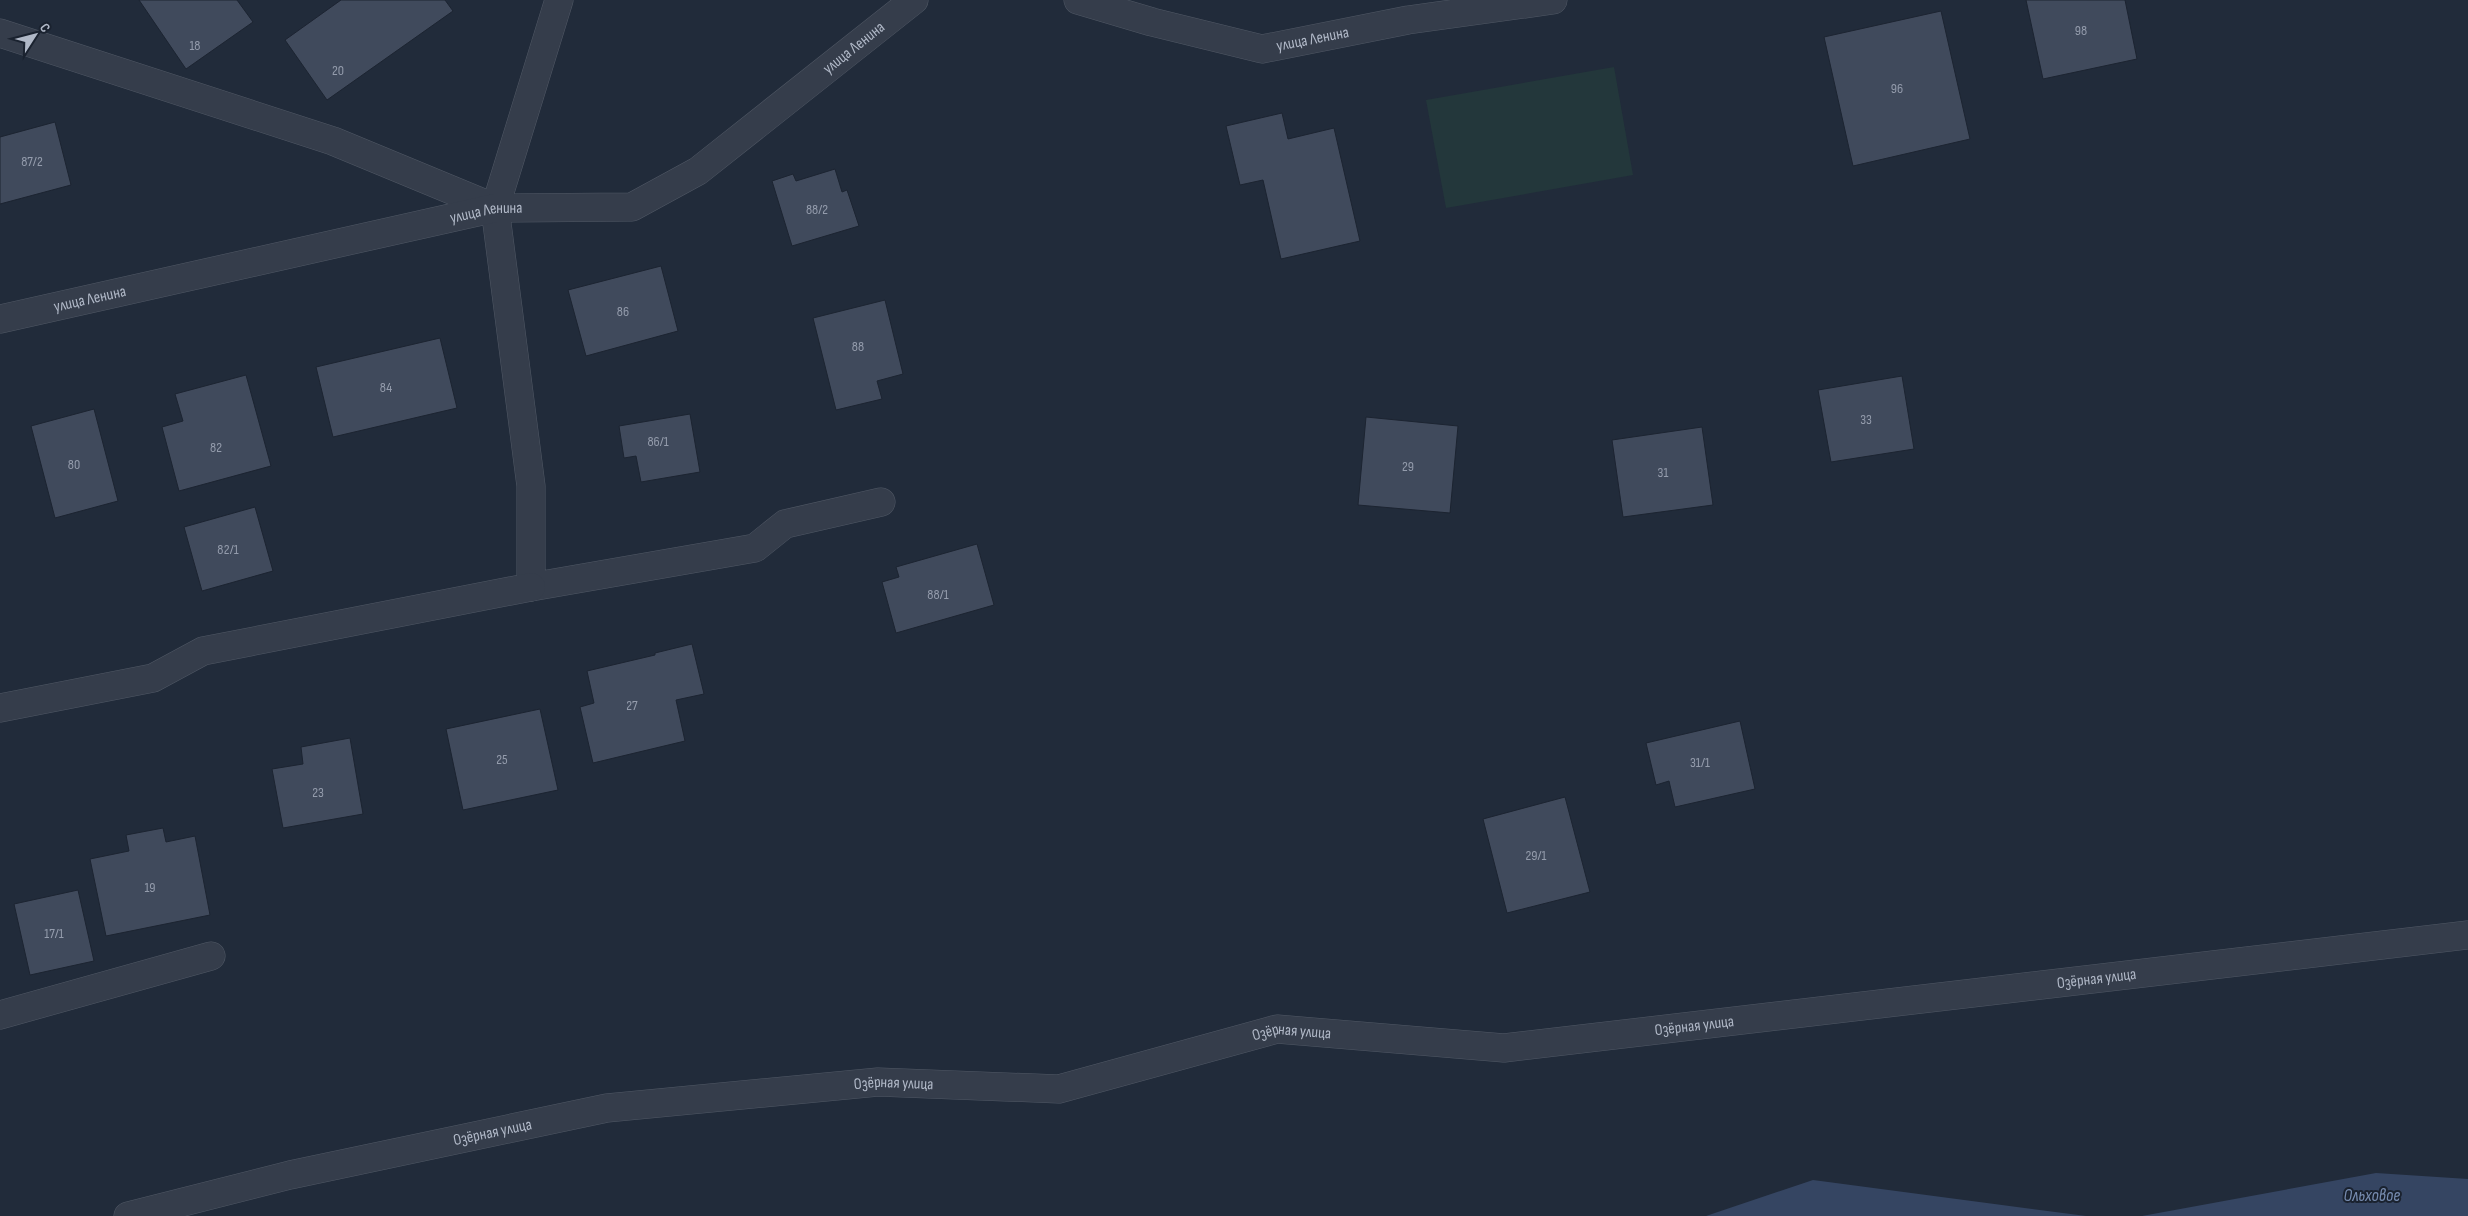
<svg xmlns="http://www.w3.org/2000/svg" width="2468" height="1216" font-family="'Sofia Sans Condensed',sans-serif">
<style>
.green{fill:#23373b}
.water{fill:#354562}
.building{fill:#404a5c;stroke:#1c2431}
.lines{fill:none;stroke-linecap:round;stroke-linejoin:round}
.minor-casing{stroke:#505865;stroke-width:29}
.tertiary-casing{stroke:#505865;stroke-width:29}
.minor{stroke:#353d4b;stroke-width:28}
.tertiary{stroke:#353d4b;stroke-width:28}
.labels{text-anchor:middle;dominant-baseline:central;stroke-width:4;stroke-linejoin:round;paint-order:stroke}
.number-label{font-size:14px;fill:#949cac}
.street-label{font-size:16px;fill:#b0b8c7;stroke:#1a222f}
.water-label{font-size:18px;font-style:italic;fill:#778cb0;stroke:#1a222f}
</style>
<rect width="100%" height="100%" fill="#212b3a"/>
<!-- green -->
<path class="green" d="M1614,67L1633,175L1446,208L1426,100Z"/>
<!-- water -->
<path class="water" d="M2376,1173L2468,1179V1216H2142Z
M1813,1180L2086,1216H1706Z"/>
<!-- building -->
<path class="building" d="M139,0H237L253,22L186,69Z
M341,0H445L453,11L327,100L285,40Z
M2026,0H2125L2137,59L2043,79Z
M1941,11L1970,139L1853,166L1824,37Z
M1282,113L1288,139L1334,128L1360,241L1281,259L1263,180L1240,185L1226,126Z
M55,122L71,185L0,204V137Z
M835,169L842,192L847,190L859,226L792,246L772,181L793,174L796,181Z
M661,266L678,331L586,356L568,290Z
M885,300L903,374L877,381L882,399L836,410L813,318Z
M440,338L457,408L333,437L316,367Z
M246,375L271,466L179,491L162,427L183,421L175,394Z
M1902,376L1914,449L1831,462L1818,390Z
M94,409L118,501L55,518L31,426Z
M690,414L700,472L641,482L636,456L624,458L619,426Z
M1366,417L1458,426L1450,513L1358,505Z
M1702,427L1713,505L1623,517L1612,440Z
M255,507L273,571L202,591L184,527Z
M977,544L994,605L896,633L882,582L899,577L896,567Z
M692,644L704,694L676,700L685,741L593,763L580,707L594,703L587,671L655,655V653Z
M540,709L558,790L463,810L446,729Z
M1740,721L1755,789L1675,807L1669,781L1656,785L1646,743Z
M350,738L363,814L283,828L272,769L303,764L301,747Z
M1565,797L1590,892L1507,913L1483,819Z
M163,828L166,842L195,836L210,915L106,936L90,859L129,851L126,835Z
M78,890L94,961L30,975L14,904Z"/>
<g class="lines">
<!-- minor casing -->
<g class="minor-casing">
<g id="minor">
<path d="M0,33L333,141L495,208L559,0"/>
<path d="M495,208L531,486V587L755,548L785,524L881,502"/>
<path d="M0,708L153,678L203,651L531,587"/>
<path d="M0,1015L211,956"/>
<path id="s1" d="M128,1216L290,1175L607,1108L878,1082L1059,1089L1277,1029L1504,1048L2468,935"/>
</g>
</g>
<!-- tertiary casing -->
<g class="tertiary-casing">
<g id="tertiary">
<path id="s2" d="M1078,0L1152,22L1262,49L1408,20L1553,0"/>
<path id="s3" d="M0,319L495,208L632,207L698,171L914,0"/>
</g>
</g>
<!-- minor -->
<use href="#minor" class="minor"/>
<!-- tertiary -->
<use href="#tertiary" class="tertiary"/>
</g>
<g class="labels">
<!-- number labels -->
<g class="number-label">
<text x="2081" y="30">98</text>
<text x="195" y="45">18</text>
<text x="338" y="70">20</text>
<text x="1897" y="88">96</text>
<text x="32" y="161">87/2</text>
<text x="817" y="209">88/2</text>
<text x="623" y="311">86</text>
<text x="858" y="346">88</text>
<text x="386" y="387">84</text>
<text x="1866" y="419">33</text>
<text x="658" y="441">86/1</text>
<text x="216" y="447">82</text>
<text x="74" y="464">80</text>
<text x="1408" y="466">29</text>
<text x="1663" y="472">31</text>
<text x="228" y="549">82/1</text>
<text x="938" y="594">88/1</text>
<text x="632" y="705">27</text>
<text x="502" y="759">25</text>
<text x="1700" y="762">31/1</text>
<text x="318" y="792">23</text>
<text x="1536" y="855">29/1</text>
<text x="150" y="887">19</text>
<text x="54" y="933">17/1</text>
</g>
<!-- street labels -->
<g class="street-label">
<text stroke="none"><textPath href="#s2" startOffset="242">улица Ленина</textPath></text>
<text stroke="none"><textPath href="#s3" startOffset="918">улица Ленина</textPath></text>
<text stroke="none"><textPath href="#s3" startOffset="498">улица Ленина</textPath></text>
<text stroke="none"><textPath href="#s3" startOffset="92">улица Ленина</textPath></text>
<text stroke="none"><textPath href="#s1" startOffset="1995">Озёрная улица</textPath></text>
<text stroke="none"><textPath href="#s1" startOffset="1590">Озёрная улица</textPath></text>
<text stroke="none"><textPath href="#s1" startOffset="1185">Озёрная улица</textPath></text>
<text stroke="none"><textPath href="#s1" startOffset="779">Озёрная улица</textPath></text>
<text stroke="none"><textPath href="#s1" startOffset="374">Озёрная улица</textPath></text>
</g>
<!-- water labels -->
<g class="water-label">
<text x="2372" y="1195">Ольховое</text>
</g>
</g>
<!-- north arrow -->
<g transform="translate(35 35) rotate(54)" stroke="#1a222f" stroke-width="4" paint-order="stroke">
<path d="M0-4L9 19L0 12L-9 19Z" fill="#b0b8c7"/>
<text y="-8" font-size="14" font-weight="bold" text-anchor="middle" fill="#b0b8c7">С</text>
</g>
</svg>
